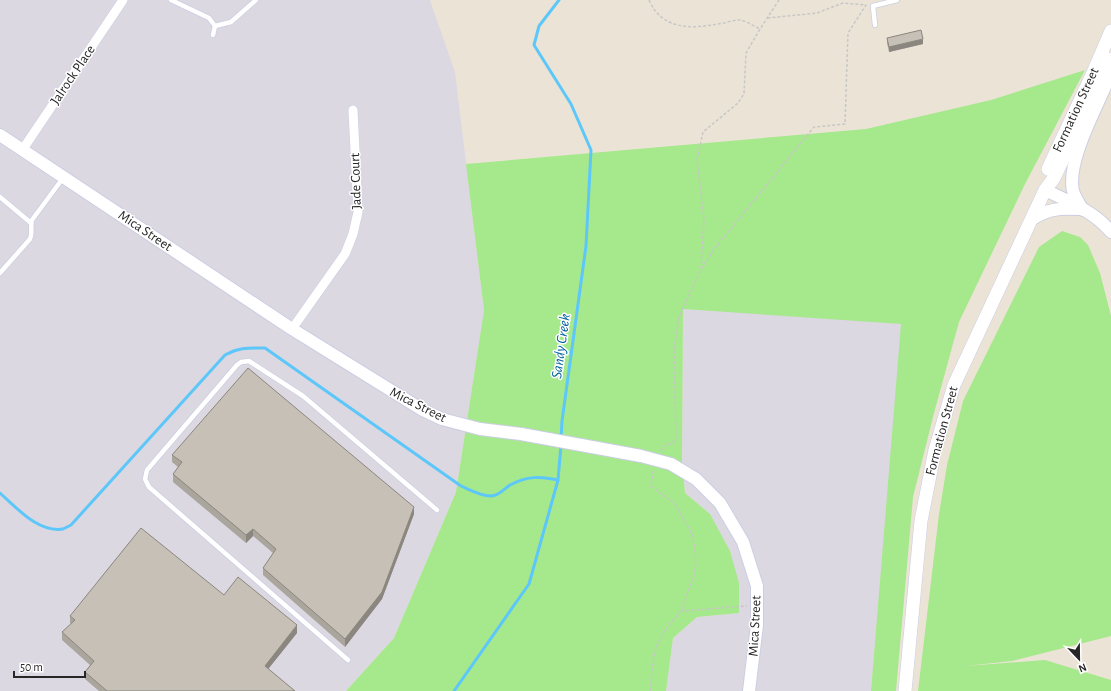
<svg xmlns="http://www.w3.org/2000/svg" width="1111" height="691" font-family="'Alegreya Sans',sans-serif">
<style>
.industrial{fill:#dcd8e2}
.green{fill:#a6e88c}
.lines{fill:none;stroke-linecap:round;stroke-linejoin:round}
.stream{stroke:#5dc7f9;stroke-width:3}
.service-casing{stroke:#cbcee2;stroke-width:6}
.minor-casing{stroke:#cbcee2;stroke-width:10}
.tertiary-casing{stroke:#cbcee2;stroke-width:14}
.secondary-casing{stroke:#cbcee2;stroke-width:14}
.path{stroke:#c7c7c7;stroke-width:1.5;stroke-dasharray:3 2;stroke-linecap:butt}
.service{stroke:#fff;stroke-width:4.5}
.minor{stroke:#fff;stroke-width:9}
.tertiary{stroke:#fff;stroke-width:12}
.secondary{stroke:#fff;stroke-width:13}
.wall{fill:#aaa59d}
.shaded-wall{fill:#8b867f}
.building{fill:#c6c0b6;stroke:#8b867f}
.labels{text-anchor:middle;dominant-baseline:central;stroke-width:3;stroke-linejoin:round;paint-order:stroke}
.street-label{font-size:14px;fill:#272727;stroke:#fff}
.water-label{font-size:15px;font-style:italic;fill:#0160a1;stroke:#fff}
</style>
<rect width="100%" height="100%" fill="#ebe4d6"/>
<!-- industrial -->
<path class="industrial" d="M0,0H430L455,72L484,310L456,492L394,638L346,691H0Z
M683,309L788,314L902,324L871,691H666L673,638L697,617L739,613L710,514L685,493L682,460Z"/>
<!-- green -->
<path class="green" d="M1085,70L1025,184L959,322L934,413L913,497L896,691H871L901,324L683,309L682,460L685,493L710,514L730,551L739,583V613L697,617L673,638L666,691H346L394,638L456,492L484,310L466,164L866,129L991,100Z
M1062,231L1080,237L1088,245L1100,273L1111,316V636L1012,661L965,666L1045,660L1111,680V691H918L939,514L947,465L963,401L1039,247Z"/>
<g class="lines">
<!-- stream -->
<path class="stream" d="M559,0L539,26L534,45L571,104L591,150L586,246L562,421L561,439
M0,493C17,508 38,533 63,529C65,528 69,526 71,525L225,355C239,347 249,348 265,348L461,486C470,490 481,496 491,496C499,496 504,489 510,485C527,476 540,476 558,480
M454,691L529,584L558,480L561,445"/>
<!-- service casing -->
<g class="service-casing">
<path id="service" d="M171,0L209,18L215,26L213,35
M875,25L873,6L897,0
M215,26L231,22L256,0
M0,197L31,223
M0,273L30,239C33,233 30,226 32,220L63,178
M348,660L149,487L145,479L147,470L237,365L241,362L249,361L303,396L437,510"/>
</g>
<!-- minor casing -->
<g class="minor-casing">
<path id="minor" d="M23,149L123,0
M292,329L345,254L353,234L358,212L353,110"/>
</g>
<!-- tertiary casing -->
<g class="tertiary-casing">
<path id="tertiary" d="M0,135L292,329L421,409L442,419L480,429L521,434L641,456L671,464L696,479L720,503L743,542L757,586V625L749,691
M1045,190C1068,201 1095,212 1111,232
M1083,210C1079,203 1075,198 1073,191C1066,159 1100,103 1111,72
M1031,220C1047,209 1059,208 1078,209"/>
</g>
<!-- secondary casing -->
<g class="secondary-casing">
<path id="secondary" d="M1048,169L1092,75L1111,31
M905,691L921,521L935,450L954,385L1045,190L1054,178L1111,59"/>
</g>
<!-- path -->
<path class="path" d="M649,0C662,30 691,29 718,24C725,23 733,20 740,20C746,21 754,26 760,29
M701,269L704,220L697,160L703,132L738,103L744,94L746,53L760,29L779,0
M661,451L664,446L674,442L676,437L674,350L679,317L701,269L715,248L814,127L845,124L848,33L866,5L843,3L817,13L767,18
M681,611L747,606
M650,691L652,669L656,647L665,630L681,611L694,575L696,564L695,548L692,534L675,504L651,486L653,471"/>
<!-- service -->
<use href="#service" class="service"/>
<!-- minor -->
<use href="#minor" class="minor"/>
<!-- tertiary -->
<use href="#tertiary" class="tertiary"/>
<!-- secondary -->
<use href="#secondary" class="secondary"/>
</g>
<!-- wall -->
<path class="wall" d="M887,38L923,44L889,52L887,43Z
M172,455L414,514L382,599L345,647L263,575V568L273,553L253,536L246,543L173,482V474L178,467L172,462Z
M224,595L297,633L268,669L295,691H99L85,679V672L90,665L62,640V632L71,624L70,623V616Z"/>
<!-- shaded-wall -->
<path class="shaded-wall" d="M923,39V44L889,52V47Z
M414,507V514L382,599L345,647V639Z
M253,529V536L246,543V535Z
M297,625V633L265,673V666Z"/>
<!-- building -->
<path class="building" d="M921,30L923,39L889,47L887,38Z
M248,368L414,507L382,592L345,639L263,568L276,549L253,529L246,535L173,474L182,462L172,455Z
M141,528L224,595L238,577L297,625L265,666L295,691H107L85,672L94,661L62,632L75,620L70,616Z"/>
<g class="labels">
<!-- street labels -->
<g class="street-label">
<text transform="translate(73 75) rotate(-56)">Jalrock Place</text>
<text transform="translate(1076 110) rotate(-65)">Formation Street</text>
<text transform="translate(356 181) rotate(-92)">Jade Court</text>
<text transform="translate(145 231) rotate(34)">Mica Street</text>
<text transform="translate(418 405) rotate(27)">Mica Street</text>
<text transform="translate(942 431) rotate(-75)">Formation Street</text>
<text transform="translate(755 626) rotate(-87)">Mica Street</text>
</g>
<!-- water labels -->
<g class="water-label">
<text transform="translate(561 346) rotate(-82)">Sandy Creek</text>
</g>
</g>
<!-- north arrow -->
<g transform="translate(1079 659) rotate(158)" stroke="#ffffff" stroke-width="3" paint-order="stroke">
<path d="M0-3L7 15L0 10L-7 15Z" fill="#272727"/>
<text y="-6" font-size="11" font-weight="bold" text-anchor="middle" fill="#272727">N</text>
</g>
<!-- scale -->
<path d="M14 671v6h71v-6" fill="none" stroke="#272727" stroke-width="2"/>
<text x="20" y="671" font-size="12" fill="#272727" stroke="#ffffff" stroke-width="3" paint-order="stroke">50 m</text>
</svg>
